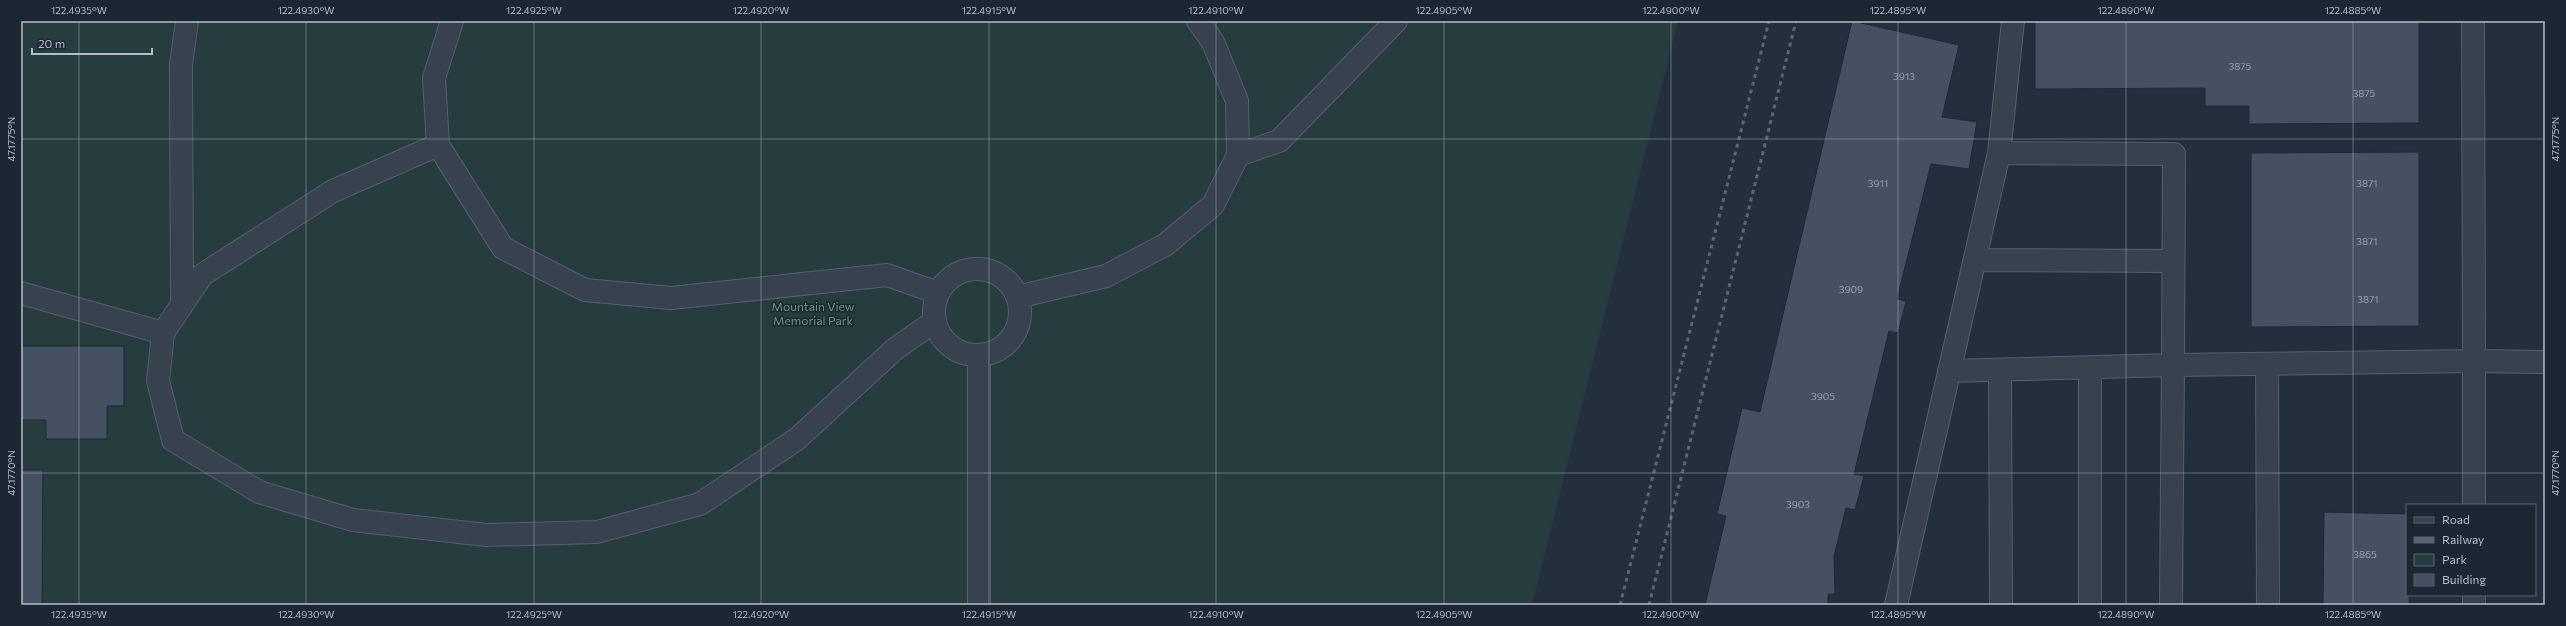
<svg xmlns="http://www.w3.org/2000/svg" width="2566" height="626" font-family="Commissioner,sans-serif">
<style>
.green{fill:#263c3f}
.building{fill:#455162;stroke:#1f2835}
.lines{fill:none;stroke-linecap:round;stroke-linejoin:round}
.minor-casing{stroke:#565f6c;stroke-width:24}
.minor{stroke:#38414e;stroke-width:22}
.rail{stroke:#5a6575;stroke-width:3;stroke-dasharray:4 4;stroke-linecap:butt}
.ticks{fill:none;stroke:#b4bcc9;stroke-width:1;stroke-opacity:0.45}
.labels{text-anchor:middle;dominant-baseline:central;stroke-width:3;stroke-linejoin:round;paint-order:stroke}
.number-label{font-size:10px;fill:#98a1af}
.park-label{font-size:12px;fill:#6b9a76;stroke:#1d2633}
.neatline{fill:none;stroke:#b4bcc9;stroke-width:1.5}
.ticks-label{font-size:10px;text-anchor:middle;fill:#b4bcc9}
</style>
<rect width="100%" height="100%" fill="#242f3e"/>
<!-- green -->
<path class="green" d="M21,21H1678L1532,605H21Z"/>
<!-- building -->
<path class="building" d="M1852,21L1959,45L1942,117L1977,122L1969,169L1931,164L1897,299L1906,301L1898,333L1889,331L1854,474L1864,476L1855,510L1846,508L1834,556L1835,594H1828V605H1705L1726,516L1717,514L1742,408L1760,412Z
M2035,21H2419V123L2249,124V106H2205V88L2035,89Z
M2419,152V326L2251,327V153Z
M21,346H124V406H107V439H46V420H21Z
M21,470H43L42,605H21Z
M2324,512L2407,514V595H2409V605H2323Z"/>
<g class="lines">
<!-- minor casing -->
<g class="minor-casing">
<path id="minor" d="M452,21L434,78L438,145L503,248L585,290L671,298L887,275L938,293
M2473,21L2474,361L2545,362
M438,145L333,191L202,275L163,333L158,381L173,440L259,492L353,520L486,535L597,532L700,504L797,439L895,349L935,321
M1999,153L2013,21
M1238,155L1279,141L1396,21
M1975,260L2173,261
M934 312a43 43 0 1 1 86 0a43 43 0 1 1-86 0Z
M21,293L163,333
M1017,297L1106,276L1165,245L1213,205L1238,155L1237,101L1213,42L1198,21
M182,305L181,65L187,21
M979,355V605
M2267,364L2268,605
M2090,367V605
M2000,370L2001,605
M1949,371L2173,365L2171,605
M2474,595V605
M1896,605L1999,153L2174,154L2173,365L2474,361V505"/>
</g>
<!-- minor -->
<use href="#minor" class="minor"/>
<!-- rail -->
<path class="rail" d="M1620,605L1769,21
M1649,605L1796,21"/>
</g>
<!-- ticks -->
<path class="ticks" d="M79,21V605M306,21V605M534,21V605M761,21V605M989,21V605M1216,21V605M1444,21V605M1671,21V605M1898,21V605M2126,21V605M2353,21V605M21,139H2545M21,473H2545"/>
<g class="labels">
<!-- number labels -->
<g class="number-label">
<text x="2240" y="66">3875</text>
<text x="1904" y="76">3913</text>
<text x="2364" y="93">3875</text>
<text x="1878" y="183">3911</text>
<text x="2367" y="183">3871</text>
<text x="2367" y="241">3871</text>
<text x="1851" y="289">3909</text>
<text x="2368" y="299">3871</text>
<text x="1823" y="396">3905</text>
<text x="1798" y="504">3903</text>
<text x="2365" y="554">3865</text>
</g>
<!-- park labels -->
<g class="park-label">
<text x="813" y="306">Mountain View<tspan x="813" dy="14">Memorial Park</tspan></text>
</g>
</g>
<!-- border -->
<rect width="2566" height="626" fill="none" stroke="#1d2633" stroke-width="44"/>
<!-- legend -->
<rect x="2406" y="504" width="130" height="92" fill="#1d2633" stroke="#59626f"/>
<rect x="2414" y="517" width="20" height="6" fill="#38414e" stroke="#59626f"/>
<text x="2442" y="524" font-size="12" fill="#b4bcc9">Road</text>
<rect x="2414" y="537" width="20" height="6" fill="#5a6575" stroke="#59626f"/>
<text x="2442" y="544" font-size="12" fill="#b4bcc9">Railway</text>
<rect x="2414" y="554" width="20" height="12" fill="#263c3f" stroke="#59626f"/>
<text x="2442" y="564" font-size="12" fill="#b4bcc9">Park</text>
<rect x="2414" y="574" width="20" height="12" fill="#455162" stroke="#59626f"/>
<text x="2442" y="584" font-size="12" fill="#b4bcc9">Building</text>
<!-- scale -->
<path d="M32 48v6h120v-6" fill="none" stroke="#b4bcc9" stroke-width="2"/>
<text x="38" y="48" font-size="12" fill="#b4bcc9" stroke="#1d2633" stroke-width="3" paint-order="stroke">20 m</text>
<rect x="22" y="22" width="2522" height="582" class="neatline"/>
<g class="ticks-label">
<text x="79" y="14">122.4935°W</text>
<text x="306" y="14">122.4930°W</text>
<text x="534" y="14">122.4925°W</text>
<text x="761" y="14">122.4920°W</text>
<text x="989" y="14">122.4915°W</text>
<text x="1216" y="14">122.4910°W</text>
<text x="1444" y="14">122.4905°W</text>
<text x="1671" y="14">122.4900°W</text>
<text x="1898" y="14">122.4895°W</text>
<text x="2126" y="14">122.4890°W</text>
<text x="2353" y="14">122.4885°W</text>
<text transform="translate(11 139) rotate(-90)" y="4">47.1775°N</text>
<text transform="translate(2555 139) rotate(-90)" y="4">47.1775°N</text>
<text transform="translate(11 473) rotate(-90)" y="4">47.1770°N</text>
<text transform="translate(2555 473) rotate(-90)" y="4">47.1770°N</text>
<text x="79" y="618">122.4935°W</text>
<text x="306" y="618">122.4930°W</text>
<text x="534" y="618">122.4925°W</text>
<text x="761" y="618">122.4920°W</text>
<text x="989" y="618">122.4915°W</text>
<text x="1216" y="618">122.4910°W</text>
<text x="1444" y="618">122.4905°W</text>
<text x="1671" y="618">122.4900°W</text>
<text x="1898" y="618">122.4895°W</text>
<text x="2126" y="618">122.4890°W</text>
<text x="2353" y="618">122.4885°W</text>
</g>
</svg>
